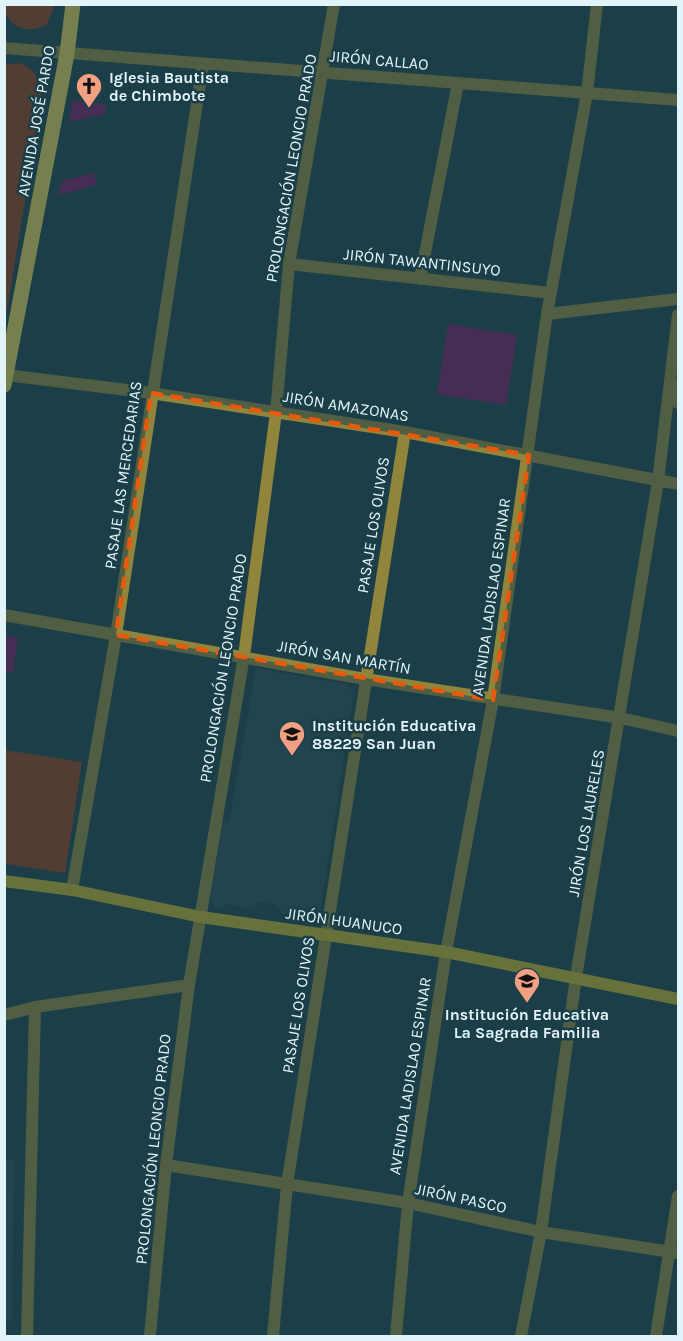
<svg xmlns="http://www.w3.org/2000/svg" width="683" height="1341" font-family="Karla,sans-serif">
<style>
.built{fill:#284d58}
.green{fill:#933d1b}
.building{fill:#791a61}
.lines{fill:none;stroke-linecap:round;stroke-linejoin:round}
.minor{stroke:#91853c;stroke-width:12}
.secondary{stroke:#c3af2c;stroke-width:12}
.primary{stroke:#e3d055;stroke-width:15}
.marked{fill:none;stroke:#e8590c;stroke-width:4.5;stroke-dasharray:12 8;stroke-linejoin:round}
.labels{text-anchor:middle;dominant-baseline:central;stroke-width:5;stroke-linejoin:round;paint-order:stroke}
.street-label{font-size:16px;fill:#e1f4fa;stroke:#1c3e48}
.poi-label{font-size:16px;font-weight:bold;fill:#e1f4fa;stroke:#1c3e48;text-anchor:start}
</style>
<rect width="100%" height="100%" fill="#1c3e48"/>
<!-- built -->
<path class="built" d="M256,668L347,684L354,692L320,913L314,922L286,919L276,905L258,901L253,909L228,904L221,908L214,907L210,894L222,822L229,823Z
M4,1159H14L12,1321H4Z"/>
<!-- green -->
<path class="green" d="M5,5V4L55,5L47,24C31,36 4,27 5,5Z
M17,63C35,66 39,79 42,96L5,323L4,65Z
M5,750L82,762L65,873L5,864Z"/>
<!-- building -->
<path class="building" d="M72,101L106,104L105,114L70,122Z
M94,173L97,185L58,195L62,181Z
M448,324L517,335L506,405L437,394Z
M4,636L18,638L13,673L4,671Z"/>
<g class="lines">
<!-- minor -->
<path class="minor" d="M4,48L678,100
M289,264L551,293
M420,279L458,83
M547,314L678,299
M6,375L151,393L405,432L678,484
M673,384L678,403
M4,615L365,679L621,718L678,731
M72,890L116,635L203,64
M4,1015L35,1007L189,985
M166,1165L408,1203L541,1232L678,1253
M27,1336L35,1007
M150,1336L166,1165L189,985L244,656L276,412L289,264L334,4
M273,1336L287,1185L405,432
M396,1336L408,1203L446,952L493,700L547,314L587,93L597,4
M521,1336L541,1232L576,977L658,481L678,315
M656,1336L678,1196"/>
<!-- secondary -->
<path class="secondary" d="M4,881L72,890L201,917L446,952L678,999"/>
<!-- primary -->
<path class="primary" d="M4,385L67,54L73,4"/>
</g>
<!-- marked area -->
<path d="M0 0H683V1341H0ZM151,393L529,455L493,700L116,635Z" fill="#1c3e48" fill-opacity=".55" fill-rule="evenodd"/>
<path class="marked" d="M151,393L529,455L493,700L116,635Z"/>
<!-- icons -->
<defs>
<g id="church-pin" transform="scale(1.35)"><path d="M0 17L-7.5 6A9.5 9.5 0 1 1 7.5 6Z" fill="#f39f82" stroke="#1c3e48"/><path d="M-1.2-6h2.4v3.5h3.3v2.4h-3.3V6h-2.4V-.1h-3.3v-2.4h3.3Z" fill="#111"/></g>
<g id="school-pin" transform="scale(1.35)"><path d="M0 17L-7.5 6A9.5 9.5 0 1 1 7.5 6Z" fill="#f39f82" stroke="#1c3e48"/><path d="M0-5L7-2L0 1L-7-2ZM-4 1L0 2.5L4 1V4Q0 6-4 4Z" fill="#111"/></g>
</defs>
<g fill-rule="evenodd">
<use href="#church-pin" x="89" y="86"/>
<use href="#school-pin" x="292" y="734"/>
<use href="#school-pin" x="527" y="981"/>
</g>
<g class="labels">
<!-- street labels -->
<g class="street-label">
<text transform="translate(379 60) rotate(5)">JIRÓN CALLAO</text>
<text transform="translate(36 121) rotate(-80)">AVENIDA JOSÉ PARDO</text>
<text transform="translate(291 168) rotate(-80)">PROLONGACIÓN LEONCIO PRADO</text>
<text transform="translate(422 262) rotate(6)">JIRÓN TAWANTINSUYO</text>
<text transform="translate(346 406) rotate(9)">JIRÓN AMAZONAS</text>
<text transform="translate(123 475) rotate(-82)">PASAJE LAS MERCEDARIAS</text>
<text transform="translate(373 525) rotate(-81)">PASAJE LOS OLIVOS</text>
<text transform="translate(491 597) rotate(-82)">AVENIDA LADISLAO ESPINAR</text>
<text transform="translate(344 657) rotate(10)">JIRÓN SAN MARTÍN</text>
<text transform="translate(223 668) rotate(-81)">PROLONGACIÓN LEONCIO PRADO</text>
<text transform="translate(586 823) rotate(-80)">JIRÓN LOS LAURELES</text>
<text transform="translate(344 921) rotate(8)">JIRÓN HUANUCO</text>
<text transform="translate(298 1005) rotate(-81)">PASAJE LOS OLIVOS</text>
<text transform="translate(410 1076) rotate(-81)">AVENIDA LADISLAO ESPINAR</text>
<text transform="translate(153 1149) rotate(-84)">PROLONGACIÓN LEONCIO PRADO</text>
<text transform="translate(461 1198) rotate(12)">JIRÓN PASCO</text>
</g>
<!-- poi labels -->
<g class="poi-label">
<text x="109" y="77">Iglesia Bautista<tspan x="109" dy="18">de Chimbote</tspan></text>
<text x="312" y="725">Institución Educativa<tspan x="312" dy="18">88229 San Juan</tspan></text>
<text x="527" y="1014" text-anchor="middle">Institución Educativa<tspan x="527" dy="18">La Sagrada Familia</tspan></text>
</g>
</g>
<!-- border -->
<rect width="683" height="1341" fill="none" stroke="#e1f4fa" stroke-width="12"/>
</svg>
